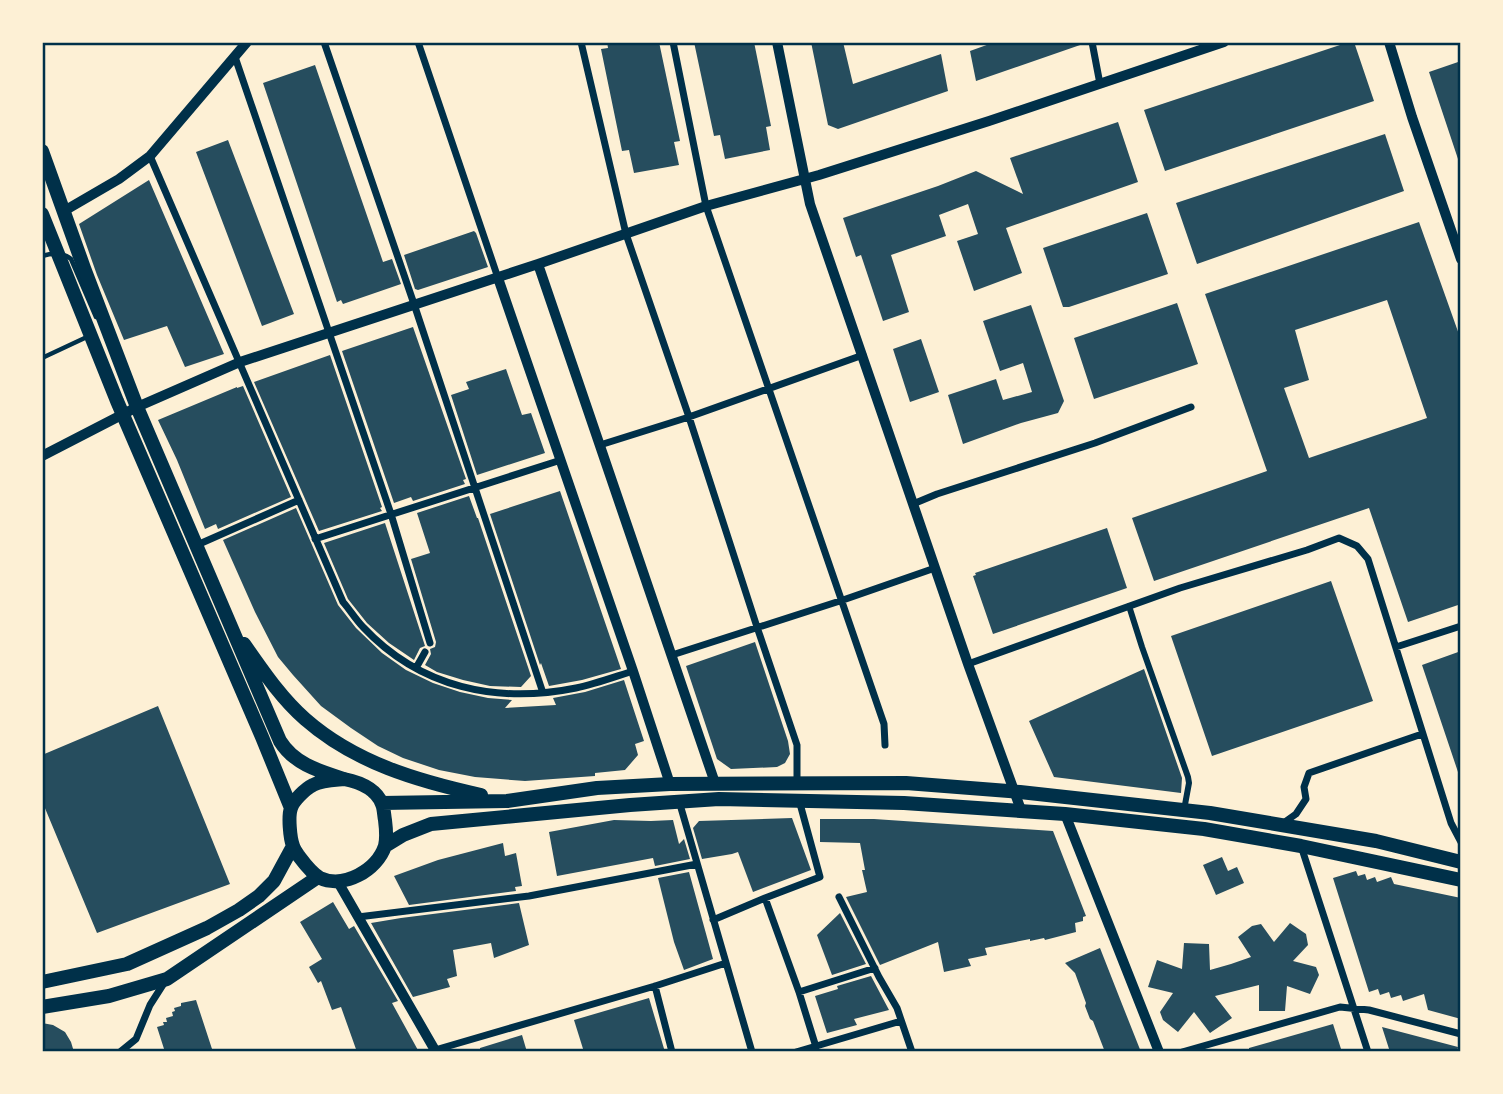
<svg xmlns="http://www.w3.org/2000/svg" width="1503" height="1094" font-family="Lora,serif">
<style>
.building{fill:#264d5e;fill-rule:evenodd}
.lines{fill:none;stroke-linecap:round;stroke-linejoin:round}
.service{stroke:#003049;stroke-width:4.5}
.pedestrian{stroke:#003049;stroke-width:6}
.minor{stroke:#003049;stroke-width:7}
.tertiary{stroke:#003049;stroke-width:10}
.primary{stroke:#003049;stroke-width:14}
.neatline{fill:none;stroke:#003049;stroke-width:2.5}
</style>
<rect width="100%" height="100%" fill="#fdf0d5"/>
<!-- building -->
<path class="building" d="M607,42H659L680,141L674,142L679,165L634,173L629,150L622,151L601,49L608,48Z
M694,42H754L771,126L766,127L770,150L725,159L720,135L714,136Z
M811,42H843L853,84L941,54L948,91L838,129L828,125Z
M995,42H1083V44L976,81L970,51Z
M1349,42H1354L1374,101L1165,171L1144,110Z
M1461,61V159H1458L1429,72Z
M315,65L383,262L392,259L401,284L343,304L341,300L337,302L263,83Z
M1118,122L1138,182L1006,228L1022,273L974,291L957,241L978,234L968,204L939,215L946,236L891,255L909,312L883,321L861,255L856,257L843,218L938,186L976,171L1023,194L1010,158Z
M1385,134L1404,191L1197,264L1176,203Z
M228,140L294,314L262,326L196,152Z
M149,180L224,354L185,367L167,326L124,340L97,275L79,224Z
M1147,213L1168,274L1069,307H1063L1043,248Z
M1419,222L1461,340V604L1408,622L1369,508L1154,581L1132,518L1267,471L1205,294ZM1387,300L1427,418L1309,458L1284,388L1309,380L1295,330Z
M474,231L476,233L488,267L418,290L415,289L404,255Z
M1177,303L1198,364L1094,399L1074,338Z
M1031,305L1064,401L1058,413L1021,423L963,444L948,395L996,379L1003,400L1032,392L1023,363L1000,371L983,321Z
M413,327L466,479L463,480L465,484L413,501L411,497L394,503L342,351Z
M921,339L939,392L910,402L893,349Z
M330,355L382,507L380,508L382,511L319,531L254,382Z
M506,369L522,415L531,413L545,453L477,475L451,395L469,389L466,382Z
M243,386L291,497L218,529L216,524L205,529L177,460L158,420L237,387V388Z
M560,491L621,669L582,680L549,686L541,663L540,665L490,514Z
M469,496L477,518H478L531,676L521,687L490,686L463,680L437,672L425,665L431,654L430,649L435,647L436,642L411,559L430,553L417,513Z
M296,508L338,605L356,628L382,653L406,670L433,683L460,692L488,698L512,700L505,708L556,705L553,698L585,692L624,680L644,741L635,744L638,755L625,770L595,773V776L525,781L475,777L439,770L403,758L378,746L351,728L321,706L293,675L278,657L255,612L223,540Z
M385,523L425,646L420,648L414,660L389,643L367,623L348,599L324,543Z
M1107,528L1127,588L993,634L973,576L976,575L975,573Z
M1331,581L1373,701L1212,756L1171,636Z
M755,642L788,741L790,754L785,763L777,767L731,769L717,759L686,666Z
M1461,651V772H1458L1422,665Z
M1144,669L1182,778L1181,793L1054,777L1029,721Z
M158,706L230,884L97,933L42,801V755Z
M792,818L811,870L753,892L738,852L732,854L702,859L693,828L699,821Z
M820,819H874L1053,831L1086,916L1083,917V921L1075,923L1076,932L1045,940L1044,938L1030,941V939L985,948L987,955L968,959L971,966L944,972L938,942L880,965L846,897L867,892L862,870H865L860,843L820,842Z
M614,820L651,821L673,820L679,844L684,839L690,859L655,866L653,858L557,876L549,832Z
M503,843L505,856L516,853L522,886L515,887L516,891L409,905L394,876L438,860Z
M1222,857L1228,871L1237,867L1244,883L1216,895L1203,865Z
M1356,871L1358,876L1365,874L1367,880L1375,877L1377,882L1391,877L1394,884L1461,898V1019L1428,1010L1424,994L1403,1001L1401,995L1391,998L1389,992L1380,995L1378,989L1369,992L1333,878Z
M689,872L713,959L684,970L674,942L658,878Z
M333,902L349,929L354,926L398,1001L392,1003L419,1052H357L341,1007L332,1010L321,981L318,983L309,967L322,959L300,922Z
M519,903L529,945L494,958L491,943L453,950L457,976L447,979L450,987L413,997L371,923L401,918Z
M840,913L866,964L832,975L817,935Z
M1290,923L1306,934L1308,945L1293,961L1316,967L1319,975L1310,994L1287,986L1285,1011H1259V985L1215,996L1232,1018L1210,1033L1194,1012L1178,1032L1163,1020L1160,1012L1173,993L1148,987L1157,960L1182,969L1184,943L1209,944L1210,970L1231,964L1251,957L1238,937L1252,926L1261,924L1274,942Z
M1100,948L1120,999L1141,1052H1105L1093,1021L1090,1019L1085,1006L1086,1003L1075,973L1065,963Z
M871,976L889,1010L854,1019L857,1025L827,1033L815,996L838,989L837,986Z
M649,998L665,1052H584L574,1020Z
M196,1000L213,1052H165L157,1027L164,1025L163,1022H167L166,1018L173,1016L172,1012L175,1011L174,1008L181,1006V1003Z
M42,1023L53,1025L65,1032L71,1042L74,1052H42Z
M1333,1024L1342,1052H1249V1048Z
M1382,1027L1458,1047L1457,1052H1390Z
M522,1035L527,1052H480V1048Z"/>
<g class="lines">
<!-- service -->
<path class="service" d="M42,256C52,253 63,252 71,259L96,317
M42,358L89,336"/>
<!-- pedestrian -->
<path class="pedestrian" d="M1129,606L1142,647L1188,777L1189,783L1184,810"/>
<!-- minor -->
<path class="minor" d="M324,42L414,304L543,693
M418,42L498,278
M581,42L626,234L689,417L757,627L797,745V783
M673,42L706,206L884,724L885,745
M1092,42L1100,84
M235,57L391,514L430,643
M150,156L343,602C350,610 356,620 363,627C420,688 497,704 576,688C595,684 614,677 633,671
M600,445L689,417L863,355
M913,504L937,494L1095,443L1191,407
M315,539L561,460
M197,545L299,500
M1396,647L1461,626
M672,655L843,600L935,568
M968,664L1180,588L1307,550L1339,538L1357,546L1368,559L1451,823L1461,842
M416,668L425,652
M679,801L752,1052
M1282,824L1296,814L1306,799L1304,787L1309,773L1422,734
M1301,846L1368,1052
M839,897L879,977L897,1008L912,1052
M765,898L799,992L816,1047
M358,917L529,896L697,864
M713,920L765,898L820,877L799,800
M655,986L672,1052
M799,992L875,968
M435,1050L655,986L726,963
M120,1052L136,1039L150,1005L166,980
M796,1052L901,1021
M1182,1052L1340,1007L1369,1010L1461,1034"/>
<!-- tertiary -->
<path class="tertiary" d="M777,42L810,204L968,664L1021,810
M1389,42L1412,117L1461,259
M64,211L119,179L150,156L247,42
M538,264L715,783
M498,278L633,671L670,784
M42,456L137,407L240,362L538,264L706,206L819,175L989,121L1224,42
M1065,814L1159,1052
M338,882L436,1052"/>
<!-- primary -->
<path class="primary" d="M42,151L84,268L137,407L280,741C294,764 319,771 344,779
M42,214L117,401L262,737L291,808
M244,644C263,671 281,698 305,719C355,763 418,781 481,795
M344,779C359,782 376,788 382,804C384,808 384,815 385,820C386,828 387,838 385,846C377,870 344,889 320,878C311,873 304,863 298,855C296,852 294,849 293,846C290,838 288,816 291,808C293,801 305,789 313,785C322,780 333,780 344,779Z
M382,803L507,801L597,788L670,784L906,783L1020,792L1210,813L1376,841L1461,862
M385,846L403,835L431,824L630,805L719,799L904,803L1065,814L1204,829L1301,846L1461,880
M42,982L127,964L207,928L239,910L259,896L274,881L293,846
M42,1007L109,996L167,979L318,877"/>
</g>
<!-- border -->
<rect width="1503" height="1094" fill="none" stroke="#fdf0d5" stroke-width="88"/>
<rect x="44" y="44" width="1415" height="1006" class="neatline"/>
</svg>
